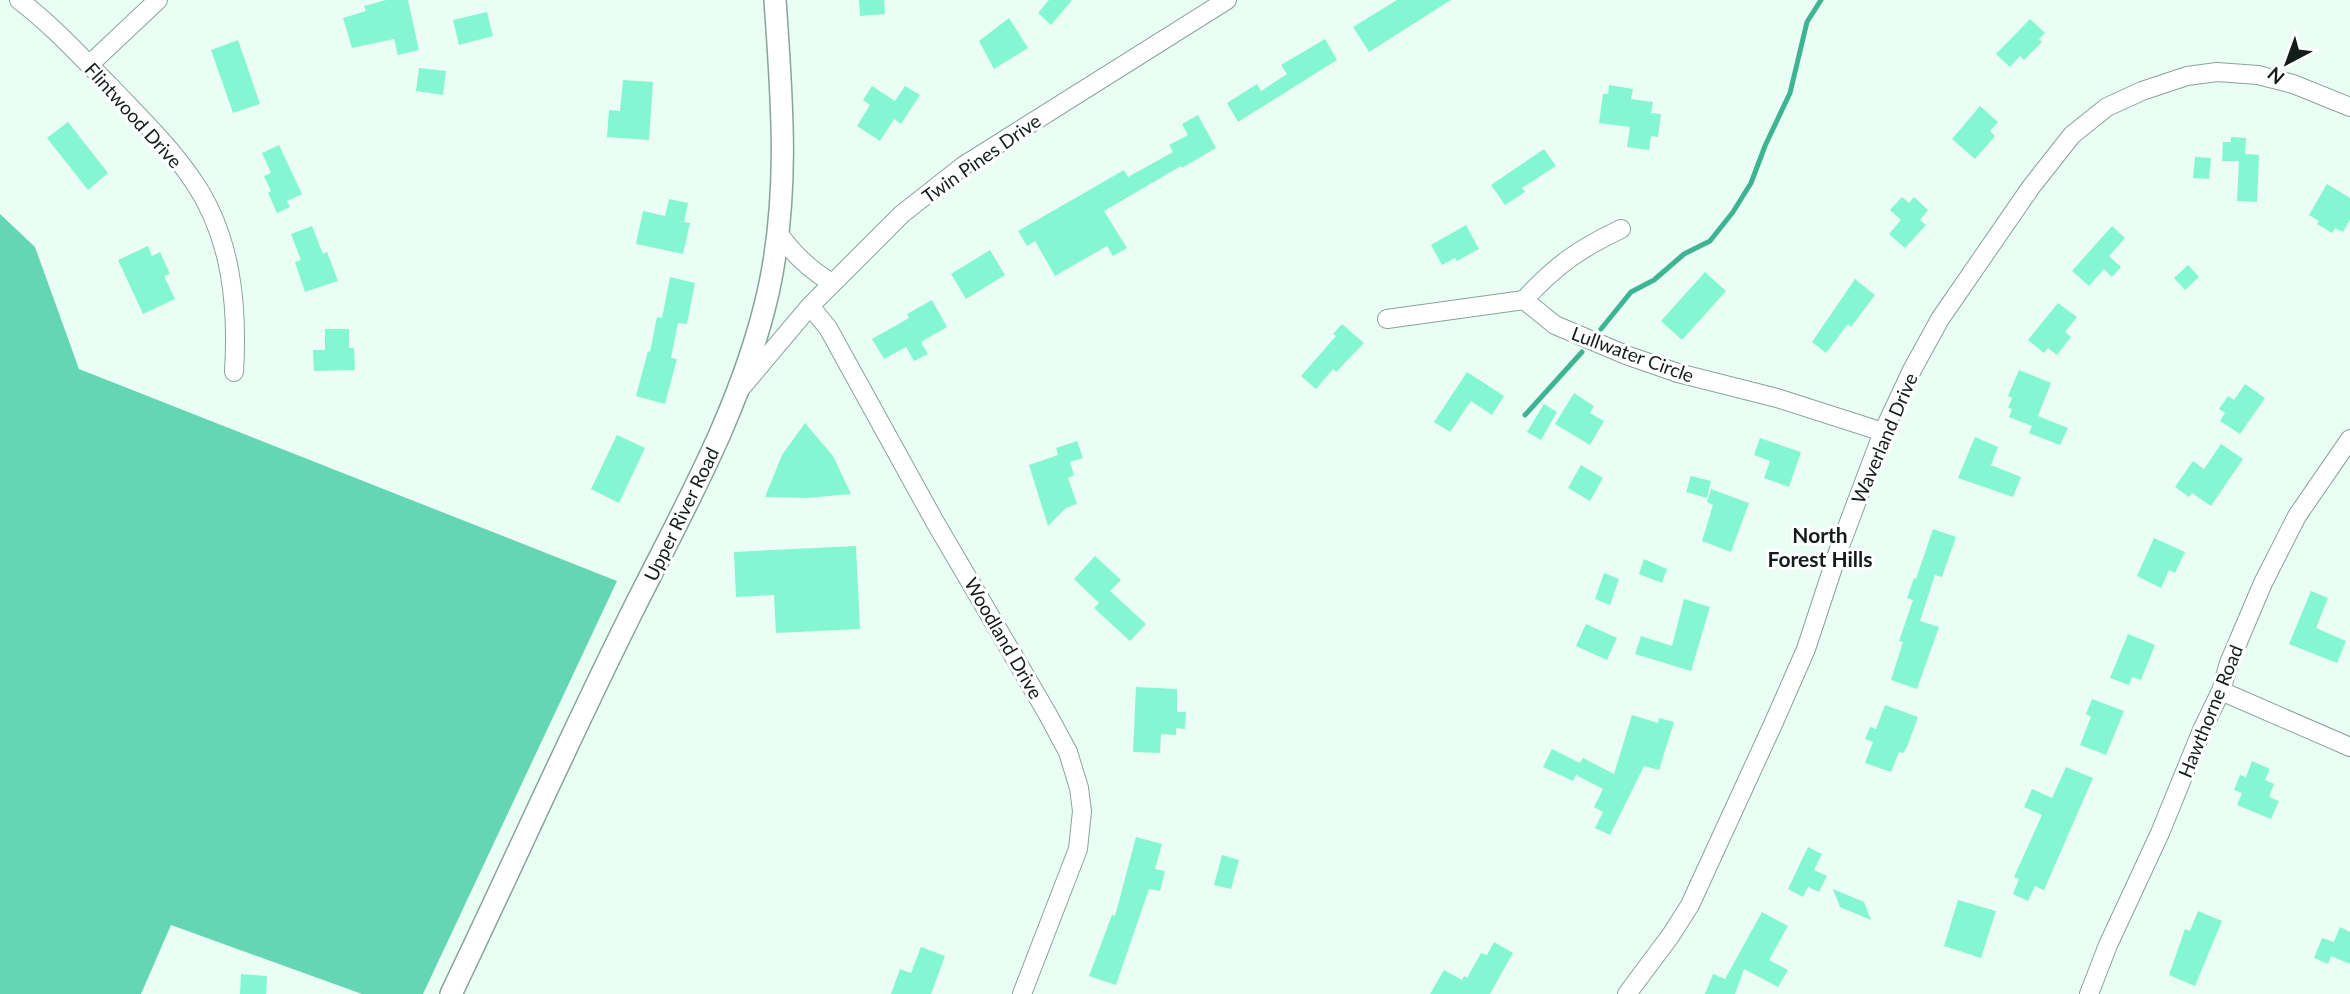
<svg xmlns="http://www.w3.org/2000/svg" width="2350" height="994" font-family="Lato,sans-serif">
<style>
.forest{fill:#64d6b3}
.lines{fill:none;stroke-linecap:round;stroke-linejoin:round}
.stream{stroke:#3eb493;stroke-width:5}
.building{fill:#85f6d2}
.minor-casing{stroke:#87a499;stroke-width:20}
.tertiary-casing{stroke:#87a499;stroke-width:24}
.minor{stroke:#fff;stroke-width:18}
.tertiary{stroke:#fff;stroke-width:21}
.labels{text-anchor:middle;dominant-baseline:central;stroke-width:6;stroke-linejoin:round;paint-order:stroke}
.street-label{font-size:19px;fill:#131e1a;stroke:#fff}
.neighbourhood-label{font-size:21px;font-weight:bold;fill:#131e1a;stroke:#fff}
</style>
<rect width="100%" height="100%" fill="#ebfef6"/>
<!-- forest -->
<path class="forest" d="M0,214L35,247L79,369L617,581L423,994H362L171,925L141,994H0Z"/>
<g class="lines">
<!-- stream -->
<path class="stream" d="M1601,329L1631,292L1654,280L1684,254L1710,241L1733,212L1751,183L1765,146L1790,93L1807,22L1821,0
M1525,415L1582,352"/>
</g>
<!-- building -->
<path class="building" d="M386,0H408L419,50L398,55L394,39L352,48L343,18L366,11L364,6Z
M859,0H884L885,14L860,16Z
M1049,0H1072L1051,25L1038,13Z
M1397,0H1451L1369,52L1353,27Z
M487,12L493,36L459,45L453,20Z
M1009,18L1028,48L994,69L979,41Z
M2030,19L2045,33L2039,39L2042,42L2024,60L2020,56L2010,67L1996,54Z
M1325,39L1337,60L1238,122L1227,103L1257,84L1261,91L1287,74L1281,65Z
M238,40L260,104L233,113L211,50Z
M419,68L446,71L443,95L416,91Z
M623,80L653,82L649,140L607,137L609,110L620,111Z
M1609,85L1633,89L1631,99L1653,102L1651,113L1661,114L1658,137L1651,136L1649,150L1627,147L1630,127L1599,123L1603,94H1608Z
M872,86L895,101L905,86L920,95L901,124L894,119L880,141L857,126L870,105L863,100Z
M1980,106L1998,122L1990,131L1995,136L1975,159L1952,139Z
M1198,115L1216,148L1182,168L1181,166L1104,211L1127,248L1113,256L1107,246L1055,276L1035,241L1027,246L1018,231L1124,170L1128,177L1173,152L1169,145L1188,135L1182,124Z
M68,122L108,173L88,190L47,138Z
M2231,137L2246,138L2245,154L2259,155L2257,202L2237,201L2239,161H2222L2223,142H2231Z
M279,145L302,194L287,201L290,207L277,213L268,193L271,191L264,176L271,173L262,153Z
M1544,149L1556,166L1522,188L1525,192L1505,205L1491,185Z
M2195,157L2211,158L2209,179L2193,178Z
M2327,184L2350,198V220L2343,232L2335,228L2332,233L2317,224L2319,221L2309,215Z
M1902,197L1909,203L1914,197L1928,210L1920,220L1926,225L1905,248L1889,234L1901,220L1890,210Z
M669,199L688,203L684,222L690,223L683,254L636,244L643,211L665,216Z
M1466,225L1479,249L1457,261L1455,258L1442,265L1431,245Z
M312,226L323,254L327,252L338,281L305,292L295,262L301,260L291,234Z
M2112,226L2125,238L2109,256L2121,267L2112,277L2104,269L2089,286L2072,271Z
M148,246L152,256L160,252L170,274L164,276L175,299L143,314L118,260Z
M990,250L1005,275L966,299L951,274Z
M2188,265L2199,277L2185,290L2174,278Z
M1705,272L1726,291L1682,340L1661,321Z
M670,277L695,283L687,324L678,323L671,358L677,359L665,404L636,396L648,351L650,352L657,317L662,318Z
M1855,279L1875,295L1851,327L1848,324L1826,353L1812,342Z
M932,300L947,327L921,342L928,354L914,361L906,347L884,359L872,339L909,318L907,314Z
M2058,303L2077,317L2065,332L2071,337L2057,355L2048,348L2044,353L2028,340Z
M1342,324L1364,343L1336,372L1333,369L1316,389L1301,376L1336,336L1333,334Z
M325,329H349V348H354L355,370L314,371L313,350H325Z
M2019,370L2051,383L2038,416L2068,428L2060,445L2029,433L2032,426L2009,417L2012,409L2008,408L2012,398L2008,396Z
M1467,372L1504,396L1492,415L1471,401L1450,432L1434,422Z
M2245,384L2265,398L2240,434L2220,421L2225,413L2219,409L2228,396L2234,400Z
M1574,393L1594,406L1590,413L1604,421L1590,445L1555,424Z
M1544,404L1557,412L1541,440L1527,432Z
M805,423L833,456L851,494L808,498L765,497L782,455Z
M617,435L645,448L619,503L591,489Z
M1975,437L1998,447L1991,465L2021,477L2013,497L1958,478Z
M1760,438L1801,452L1789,487L1764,478L1770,461L1754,455Z
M1077,441L1083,458L1070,462L1074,475L1068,478L1077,504L1066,508L1048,526L1029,465L1058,455L1056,448Z
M2221,444L2243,459L2211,506L2192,493L2189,497L2175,487L2193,461L2204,469Z
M1581,465L1603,478L1590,501L1568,488Z
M1691,476L1711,481L1707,498L1686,492Z
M1711,489L1749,503L1731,552L1702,541L1713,505L1707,502Z
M1933,529L1956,537L1942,577L1935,575L1920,621L1939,627L1917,689L1891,680L1903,642L1899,641L1913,600L1907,598L1914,578L1916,579Z
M2154,538L2185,552L2175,573L2169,570L2161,588L2137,576Z
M856,546L860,629L776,633L774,595L736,597L734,552Z
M1095,556L1121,580L1110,591L1146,624L1130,641L1094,608L1099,603L1074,579Z
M1644,559L1667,569L1662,583L1639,574Z
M1604,573L1619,579L1610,605L1595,599Z
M2311,591L2328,598L2316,628L2346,641L2337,663L2289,644Z
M1684,599L1710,607L1691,671L1635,654L1641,636L1672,646Z
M1586,624L1617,638L1607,660L1576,646Z
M2128,634L2155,645L2141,680L2132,677L2129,685L2110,678Z
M1136,687L1177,689V712H1186L1185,729L1176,728V735L1161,734L1160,753L1133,752Z
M2092,699L2124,711L2106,755L2080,745L2091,717L2086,714Z
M1885,705L1918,717L1907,747L1903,753L1899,752L1891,772L1865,763L1873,742L1865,739L1870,727L1876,729Z
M1632,715L1658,723L1659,718L1674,722L1659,770L1644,766L1610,835L1595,828L1603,812L1594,807L1603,789L1576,775L1573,781L1543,767L1552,749L1580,763L1583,758L1614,774Z
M2252,761L2270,769L2265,780L2274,784L2269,797L2279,801L2271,819L2237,805L2242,793L2234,790L2240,775L2246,777Z
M2066,767L2093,778L2044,890L2035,886L2028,901L2013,894L2019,879L2014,877L2042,815L2024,807L2032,789L2052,798Z
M1136,837L1162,844L1155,869L1165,871L1160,891L1149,889L1116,985L1089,976L1112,915L1115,916Z
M1808,847L1822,854L1814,870L1827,876L1819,892L1808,887L1803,897L1788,889Z
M1222,855L1239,860L1231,889L1214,885Z
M1833,889L1864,902L1871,920L1840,907Z
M1958,900L1996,911L1981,958L1944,946Z
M2198,911L2222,921L2195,986L2169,975L2185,929L2190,931Z
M1762,912L1788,926L1769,960L1788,970L1778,987L1744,969L1735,994H1705L1713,974L1725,979Z
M2340,927L2350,932V964L2331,956L2328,964L2314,958L2322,938L2334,942Z
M1494,942L1513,953L1490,994H1430L1444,970L1462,980L1464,976L1467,978L1481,953L1487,955Z
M921,947L945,956L931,994H891L900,969L911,973Z
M241,974L267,976L266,994H240Z"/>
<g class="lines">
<!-- minor casing -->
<g class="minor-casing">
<path id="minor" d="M19,0C52,25 80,56 109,85C138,116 170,146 194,182C232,238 238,307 234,372
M89,65L158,0
M779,234C794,255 810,270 832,283
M1524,300C1556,265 1579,249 1621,229
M810,306L828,328L935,522L1047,713L1068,752L1079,788L1082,811L1078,849L1022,994
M1387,319L1524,300L1555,325L1626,355L1678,373L1777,398L1883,432
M741,388L810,306L902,214L963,166L1227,0
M2221,691L2350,747
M1627,994L1671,935L1690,905L1774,722L1806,649L1840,546L1883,432L1912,370L1940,319L2031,187L2072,135L2107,107L2142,91L2187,76L2217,72L2258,75L2293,84L2350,107
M2089,994L2108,945L2160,833L2202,730L2221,691L2229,663L2263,583L2297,516L2350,439"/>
</g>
<!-- tertiary casing -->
<g class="tertiary-casing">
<path id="tertiary" d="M451,994C512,867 569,738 632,612C684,508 742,407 768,293C790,195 782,99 775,0"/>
</g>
<!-- minor -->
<use href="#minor" class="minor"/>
<!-- tertiary -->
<use href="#tertiary" class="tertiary"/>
</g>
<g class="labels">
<!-- street labels -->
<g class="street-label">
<text transform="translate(134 115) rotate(48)">Flintwood Drive</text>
<text transform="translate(981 158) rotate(-35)">Twin Pines Drive</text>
<text transform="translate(1633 354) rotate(20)">Lullwater Circle</text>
<text transform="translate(1884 438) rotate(-67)">Waverland Drive</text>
<text transform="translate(681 514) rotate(-64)">Upper River Road</text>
<text transform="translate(1004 638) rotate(60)">Woodland Drive</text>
<text transform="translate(2210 711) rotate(-68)">Hawthorne Road</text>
</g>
<!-- neighbourhood labels -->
<g class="neighbourhood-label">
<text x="1820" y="534">North<tspan x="1820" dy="24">Forest Hills</tspan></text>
</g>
</g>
<!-- north arrow -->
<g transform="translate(2287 63) rotate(221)" stroke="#ffffff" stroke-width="5" paint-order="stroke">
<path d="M0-5L12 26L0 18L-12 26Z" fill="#131e1a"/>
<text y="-10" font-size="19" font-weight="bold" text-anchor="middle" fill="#131e1a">N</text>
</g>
</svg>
